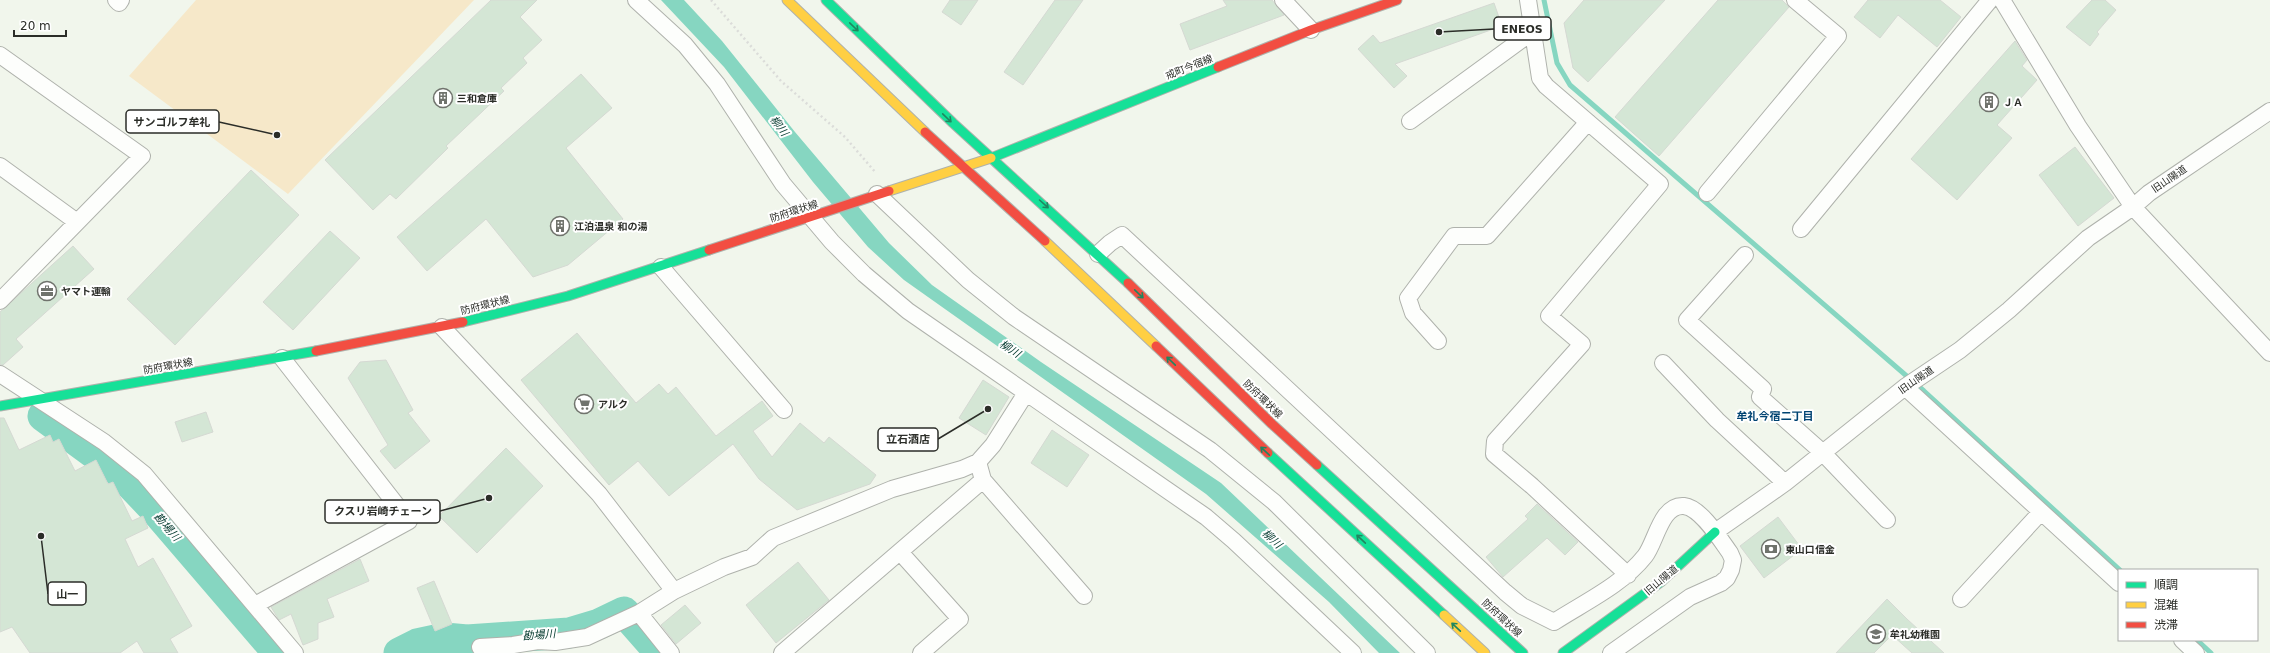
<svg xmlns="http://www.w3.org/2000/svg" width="2270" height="653" font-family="'DejaVu Sans','Noto Sans JP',sans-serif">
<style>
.garden{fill:#f6e8c9}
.water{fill:#86d6c1}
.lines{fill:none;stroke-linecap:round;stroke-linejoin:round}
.stream{stroke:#86d6c1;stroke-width:5}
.river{stroke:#86d6c1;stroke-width:31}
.building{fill:#d4e6d5;stroke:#d5d9d3}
.street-casing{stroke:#afb2ac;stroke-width:18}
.fast-casing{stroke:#afb2ac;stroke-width:11}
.slow-casing{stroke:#afb2ac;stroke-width:11}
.jam-casing{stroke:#afb2ac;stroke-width:11}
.path{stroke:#dbdcd9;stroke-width:2.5;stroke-dasharray:2 3;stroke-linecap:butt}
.street{stroke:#fdfefc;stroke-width:16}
.fast{stroke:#16e098;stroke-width:9}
.slow{stroke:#ffcf43;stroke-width:9}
.jam{stroke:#f24e42;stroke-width:9}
.oneway{stroke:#208660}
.labels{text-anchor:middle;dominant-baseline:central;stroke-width:4;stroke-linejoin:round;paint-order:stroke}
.street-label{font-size:10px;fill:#2b2d28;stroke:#fff}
.poi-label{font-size:10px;font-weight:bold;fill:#2b2d28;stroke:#fff;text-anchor:start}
.water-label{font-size:11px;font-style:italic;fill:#03392e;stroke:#fff}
.neighbourhood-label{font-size:11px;font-weight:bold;fill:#004372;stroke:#fff}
.leader{fill:none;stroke:#2b2d28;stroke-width:1.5}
.callout-dot{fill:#2b2d28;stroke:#fff;stroke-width:1.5}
.callout{fill:#fff;stroke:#2b2d28;stroke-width:1.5}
.callout-label{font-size:11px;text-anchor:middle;font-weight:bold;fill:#2b2d28}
</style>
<rect width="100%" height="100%" fill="#f1f6ec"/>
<!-- garden -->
<path class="garden" d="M196,0H474L288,194L129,76Z"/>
<!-- water -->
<path class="water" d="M661,0H684L722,41L795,132L889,243L932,285L1041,362L1221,483L1400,653H1379L1329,602L1206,494L904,280L868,247L813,182L724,67Z"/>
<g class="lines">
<!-- stream -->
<path class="stream" d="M1544,0L1557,63L1570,85L1924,391L2120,570
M2197,640L2211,653"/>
<!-- river -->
<path class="river" d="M43,416L118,471L156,511L278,653
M399,653L417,644L445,638L467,640L569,633L599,624L624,612L660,653"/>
</g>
<!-- building -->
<path class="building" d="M491,0H537L520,17L542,40L523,58L527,63L501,88L504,91L446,146L448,148L396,199L390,194L373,210L325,160Z
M950,0H978L961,25L942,12Z
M1055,0H1083L1023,85L1004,72Z
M1223,0H1272L1284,15L1190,50L1180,24L1227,6Z
M1584,0H1665L1588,82L1573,68L1564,23Z
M1718,0H1782L1789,7L1659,156L1615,117Z
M1868,0H1940L1961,17L1937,47L1898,15L1880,38L1854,17Z
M2092,0H2105L2116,10L2097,32L2099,34L2090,46L2066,27Z
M1494,3L1502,26L1395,64L1407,76L1394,88L1358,49L1373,35L1380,43Z
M2015,41L2027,60L2022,66L2037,80L1997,125L2012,138L1957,200L1911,159Z
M581,74L612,108L566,148L623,219L568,265L533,277L486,219L427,271L397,237Z
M2075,147L2114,198L2078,226L2039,175Z
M251,170L299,215L175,345L127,299Z
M330,231L360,258L293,330L263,302Z
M73,246L94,269L16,339L23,347L3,365H0V312Z
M577,333L636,403L659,384L668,394L676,387L716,436L762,401L773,416L753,431L772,457L800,423L824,443L829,437L876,475L870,484L797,510L759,479L733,444L669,496L638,461L609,485L521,380Z
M386,360L413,410L408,413L430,441L395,469L380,451L388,445L348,378L360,362Z
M983,380L1009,397L986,435L959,418Z
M206,412L213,432L182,442L175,422Z
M0,418H4L19,450L50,435L53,442L59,439L75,471L96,460L108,484L113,482L132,521L143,516L148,528L125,539L138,567L153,558L192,626L170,639L178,653H144L137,641L120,653H30L12,627L0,632Z
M1052,430L1089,455L1067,487L1031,463Z
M506,448L543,486L477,553L439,516Z
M1537,504L1578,542L1565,555L1547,538L1503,577L1486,557L1528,519L1525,516Z
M1778,517L1802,549L1764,578L1740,546Z
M360,559L369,581L327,599L334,617L318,623V639L303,645L291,614L279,620L271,607Z
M798,562L829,600L776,643L746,605Z
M434,581L452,624L435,631L417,588Z
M1887,599L1907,619L1944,653H1912L1892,635L1874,653H1836Z
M685,605L701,623L676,644L661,625Z"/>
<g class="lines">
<!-- street casing -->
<g class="street-casing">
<path id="street" d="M116,0L119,3L121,0
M636,0L685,45L717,84L783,184L832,242L864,274L908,311L1206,517L1234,541L1353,653
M1283,0L1311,30
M1528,0L1540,78L1546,86L1660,184L1549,316L1582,344L1495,441L1494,454L1532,486L1628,575
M2002,0L2078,126L2133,207L2270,353
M0,55L142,156L0,301
M1410,121L1532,32
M0,166L77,222
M1707,193L1838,36L1795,0
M877,194L968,280L1014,317L1210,450L1274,502L1427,653
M1801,229L1990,0
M1098,254L1110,243L1122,235L1505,592L1522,606L1554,622C1585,602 1622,585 1645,556C1656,542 1661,504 1684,506C1701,508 1720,539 1730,553L1733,560L1731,570L1727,578L1721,583L1690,597L1611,653
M1745,255L1687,320L1763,389L1760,397L1822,452L1887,520
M661,267L784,410
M442,327L599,494L674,591
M1438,341L1413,313L1408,298L1454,236H1487L1588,122
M1663,363L1717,420L1785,483
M0,374L104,442L144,474L295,653
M1905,387L2119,583
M1026,393L993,445L978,462L983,480L1084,596
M1715,532L1785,483L1905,387L1960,350L2009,310L2088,238L2133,207L2149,193L2270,111
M900,552L960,619L921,653
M1961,599L2041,512
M255,605L409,521L282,358
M639,613L671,653
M2182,640L2196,653
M484,653L480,647L513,645L538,641L555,642L587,637L639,613L674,591L724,567L752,557L773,538L892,489L962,469L978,462
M782,653L983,480"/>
</g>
<!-- fast casing -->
<g class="fast-casing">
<path id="fast" d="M826,0L953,123L1128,283
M991,158L1218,67
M463,322L568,296L709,250
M0,406L316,351
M1268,453L1444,615
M1317,465L1523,653
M1563,653L1662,581L1715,532"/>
</g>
<!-- slow casing -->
<g class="slow-casing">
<path id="slow" d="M787,0L925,132
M889,191L991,158
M1045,241L1156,346
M1444,615L1485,653"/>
</g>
<!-- jam casing -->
<g class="jam-casing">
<path id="jam" d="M1218,67L1311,30L1397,0
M925,132L1045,241
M709,250L889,191
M1128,283L1272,424L1317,465
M1156,346L1268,453
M316,351L463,322"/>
</g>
<!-- path -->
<path class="path" d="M711,0L781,81L845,137L876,173"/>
<!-- street -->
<use href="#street" class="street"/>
<!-- fast -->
<use href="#fast" class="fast"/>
<!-- slow -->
<use href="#slow" class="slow"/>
<!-- jam -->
<use href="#jam" class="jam"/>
</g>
<!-- one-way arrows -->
<defs><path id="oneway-shaft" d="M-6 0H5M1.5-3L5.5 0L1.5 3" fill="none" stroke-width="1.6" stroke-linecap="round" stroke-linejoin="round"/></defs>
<g class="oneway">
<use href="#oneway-shaft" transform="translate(854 27) rotate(44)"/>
<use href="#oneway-shaft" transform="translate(947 118) rotate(44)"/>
<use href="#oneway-shaft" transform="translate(1044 204) rotate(42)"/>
<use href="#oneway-shaft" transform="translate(1139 294) rotate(44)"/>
<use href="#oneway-shaft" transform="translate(1171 361) rotate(-136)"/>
<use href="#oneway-shaft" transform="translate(1265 451) rotate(-137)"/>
<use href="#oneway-shaft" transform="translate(1361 539) rotate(-137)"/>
<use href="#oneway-shaft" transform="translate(1456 627) rotate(-137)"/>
</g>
<!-- icons -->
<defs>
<g id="building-ring" transform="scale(1)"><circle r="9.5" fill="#fff" stroke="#70736d" stroke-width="1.5"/><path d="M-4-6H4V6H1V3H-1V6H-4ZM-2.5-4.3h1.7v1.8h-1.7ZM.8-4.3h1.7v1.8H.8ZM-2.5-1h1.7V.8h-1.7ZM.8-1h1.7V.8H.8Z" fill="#70736d"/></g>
<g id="office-ring" transform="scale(1)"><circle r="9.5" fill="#fff" stroke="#70736d" stroke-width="1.5"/><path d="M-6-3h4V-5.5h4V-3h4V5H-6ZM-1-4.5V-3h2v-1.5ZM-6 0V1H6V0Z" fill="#70736d"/></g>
<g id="supermarket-ring" transform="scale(1)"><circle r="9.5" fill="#fff" stroke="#70736d" stroke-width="1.5"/><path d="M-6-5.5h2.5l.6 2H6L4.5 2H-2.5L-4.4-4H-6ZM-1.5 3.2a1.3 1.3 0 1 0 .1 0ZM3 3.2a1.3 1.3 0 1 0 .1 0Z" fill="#70736d"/></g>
<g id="bank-ring" transform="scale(1)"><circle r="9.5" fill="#fff" stroke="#70736d" stroke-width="1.5"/><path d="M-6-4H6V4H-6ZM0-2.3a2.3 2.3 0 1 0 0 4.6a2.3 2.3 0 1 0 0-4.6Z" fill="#70736d"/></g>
<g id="school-ring" transform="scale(1)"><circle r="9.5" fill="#fff" stroke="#70736d" stroke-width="1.5"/><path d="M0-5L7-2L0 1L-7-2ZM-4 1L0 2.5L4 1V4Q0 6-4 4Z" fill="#70736d"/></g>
</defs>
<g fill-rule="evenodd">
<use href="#building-ring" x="443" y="98"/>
<use href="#building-ring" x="1989" y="102"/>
<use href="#building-ring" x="560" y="226"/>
<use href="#office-ring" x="47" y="291"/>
<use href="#supermarket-ring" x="584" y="404"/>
<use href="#bank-ring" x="1771" y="549"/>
<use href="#school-ring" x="1876" y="634"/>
</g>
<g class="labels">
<!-- street labels -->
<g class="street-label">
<text transform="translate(1189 67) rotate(-22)">戒町今宿線</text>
<text transform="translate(2169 179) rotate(-34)">旧山陽道</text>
<text transform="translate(794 211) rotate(-18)">防府環状線</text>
<text transform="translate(485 305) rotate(-14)">防府環状線</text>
<text transform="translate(168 366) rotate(-10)">防府環状線</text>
<text transform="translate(1916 380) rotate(-35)">旧山陽道</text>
<text transform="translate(1263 399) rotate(44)">防府環状線</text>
<text transform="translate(1661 580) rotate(-40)">旧山陽道</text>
<text transform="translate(1502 618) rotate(43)">防府環状線</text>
</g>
<!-- poi labels -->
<g class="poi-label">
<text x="457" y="98">三和倉庫</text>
<text x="2003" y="102">ＪＡ</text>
<text x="574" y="226">江泊温泉 和の湯</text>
<text x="61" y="291">ヤマト運輸</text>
<text x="598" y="404">アルク</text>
<text x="1785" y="549">東山口信金</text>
<text x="1890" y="634">牟礼幼稚園</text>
</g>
<!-- water labels -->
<g class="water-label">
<text transform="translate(779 126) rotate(54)">柳川</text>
<text transform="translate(1010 349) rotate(33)">柳川</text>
<text transform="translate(167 527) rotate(49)">勘場川</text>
<text transform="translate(1272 539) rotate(43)">柳川</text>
<text transform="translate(539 635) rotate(-4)">勘場川</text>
</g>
<!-- neighbourhood labels -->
<g class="neighbourhood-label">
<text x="1775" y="416">牟礼今宿二丁目</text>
</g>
</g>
<!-- callouts -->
<path class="leader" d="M1439 32L1494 29M277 135L219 122M988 409L938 439M489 498L440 511M41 536L48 594"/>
<g class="callout-dot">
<circle cx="1439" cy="32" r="4"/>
<circle cx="277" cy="135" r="4"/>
<circle cx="988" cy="409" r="4"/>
<circle cx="489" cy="498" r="4"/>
<circle cx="41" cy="536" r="4"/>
</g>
<g class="callout">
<rect x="1494" y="17" width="57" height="23" rx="4"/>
<rect x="126" y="110" width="93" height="23" rx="4"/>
<rect x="878" y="428" width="60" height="23" rx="4"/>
<rect x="325" y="500" width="115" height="23" rx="4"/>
<rect x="48" y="582" width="38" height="23" rx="4"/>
</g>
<g class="callout-label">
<text x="1522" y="33">ENEOS</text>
<text x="172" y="126">サンゴルフ牟礼</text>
<text x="908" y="443">立石酒店</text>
<text x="383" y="515">クスリ岩崎チェーン</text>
<text x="67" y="598">山一</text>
</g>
<!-- legend -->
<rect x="2118" y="569" width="140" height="72" fill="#ffffff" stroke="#aaaba9"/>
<rect x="2126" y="582" width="20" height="6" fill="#16e098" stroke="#aaaba9"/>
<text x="2154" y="589" font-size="12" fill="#2b2d28">順調</text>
<rect x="2126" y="602" width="20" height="6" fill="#ffcf43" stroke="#aaaba9"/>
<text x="2154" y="609" font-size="12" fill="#2b2d28">混雑</text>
<rect x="2126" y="622" width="20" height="6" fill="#f24e42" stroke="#aaaba9"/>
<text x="2154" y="629" font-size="12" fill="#2b2d28">渋滞</text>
<!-- scale -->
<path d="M14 30v6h52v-6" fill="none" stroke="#2b2d28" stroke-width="2"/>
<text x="20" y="30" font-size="12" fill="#2b2d28" stroke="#ffffff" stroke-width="3" paint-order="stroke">20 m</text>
</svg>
